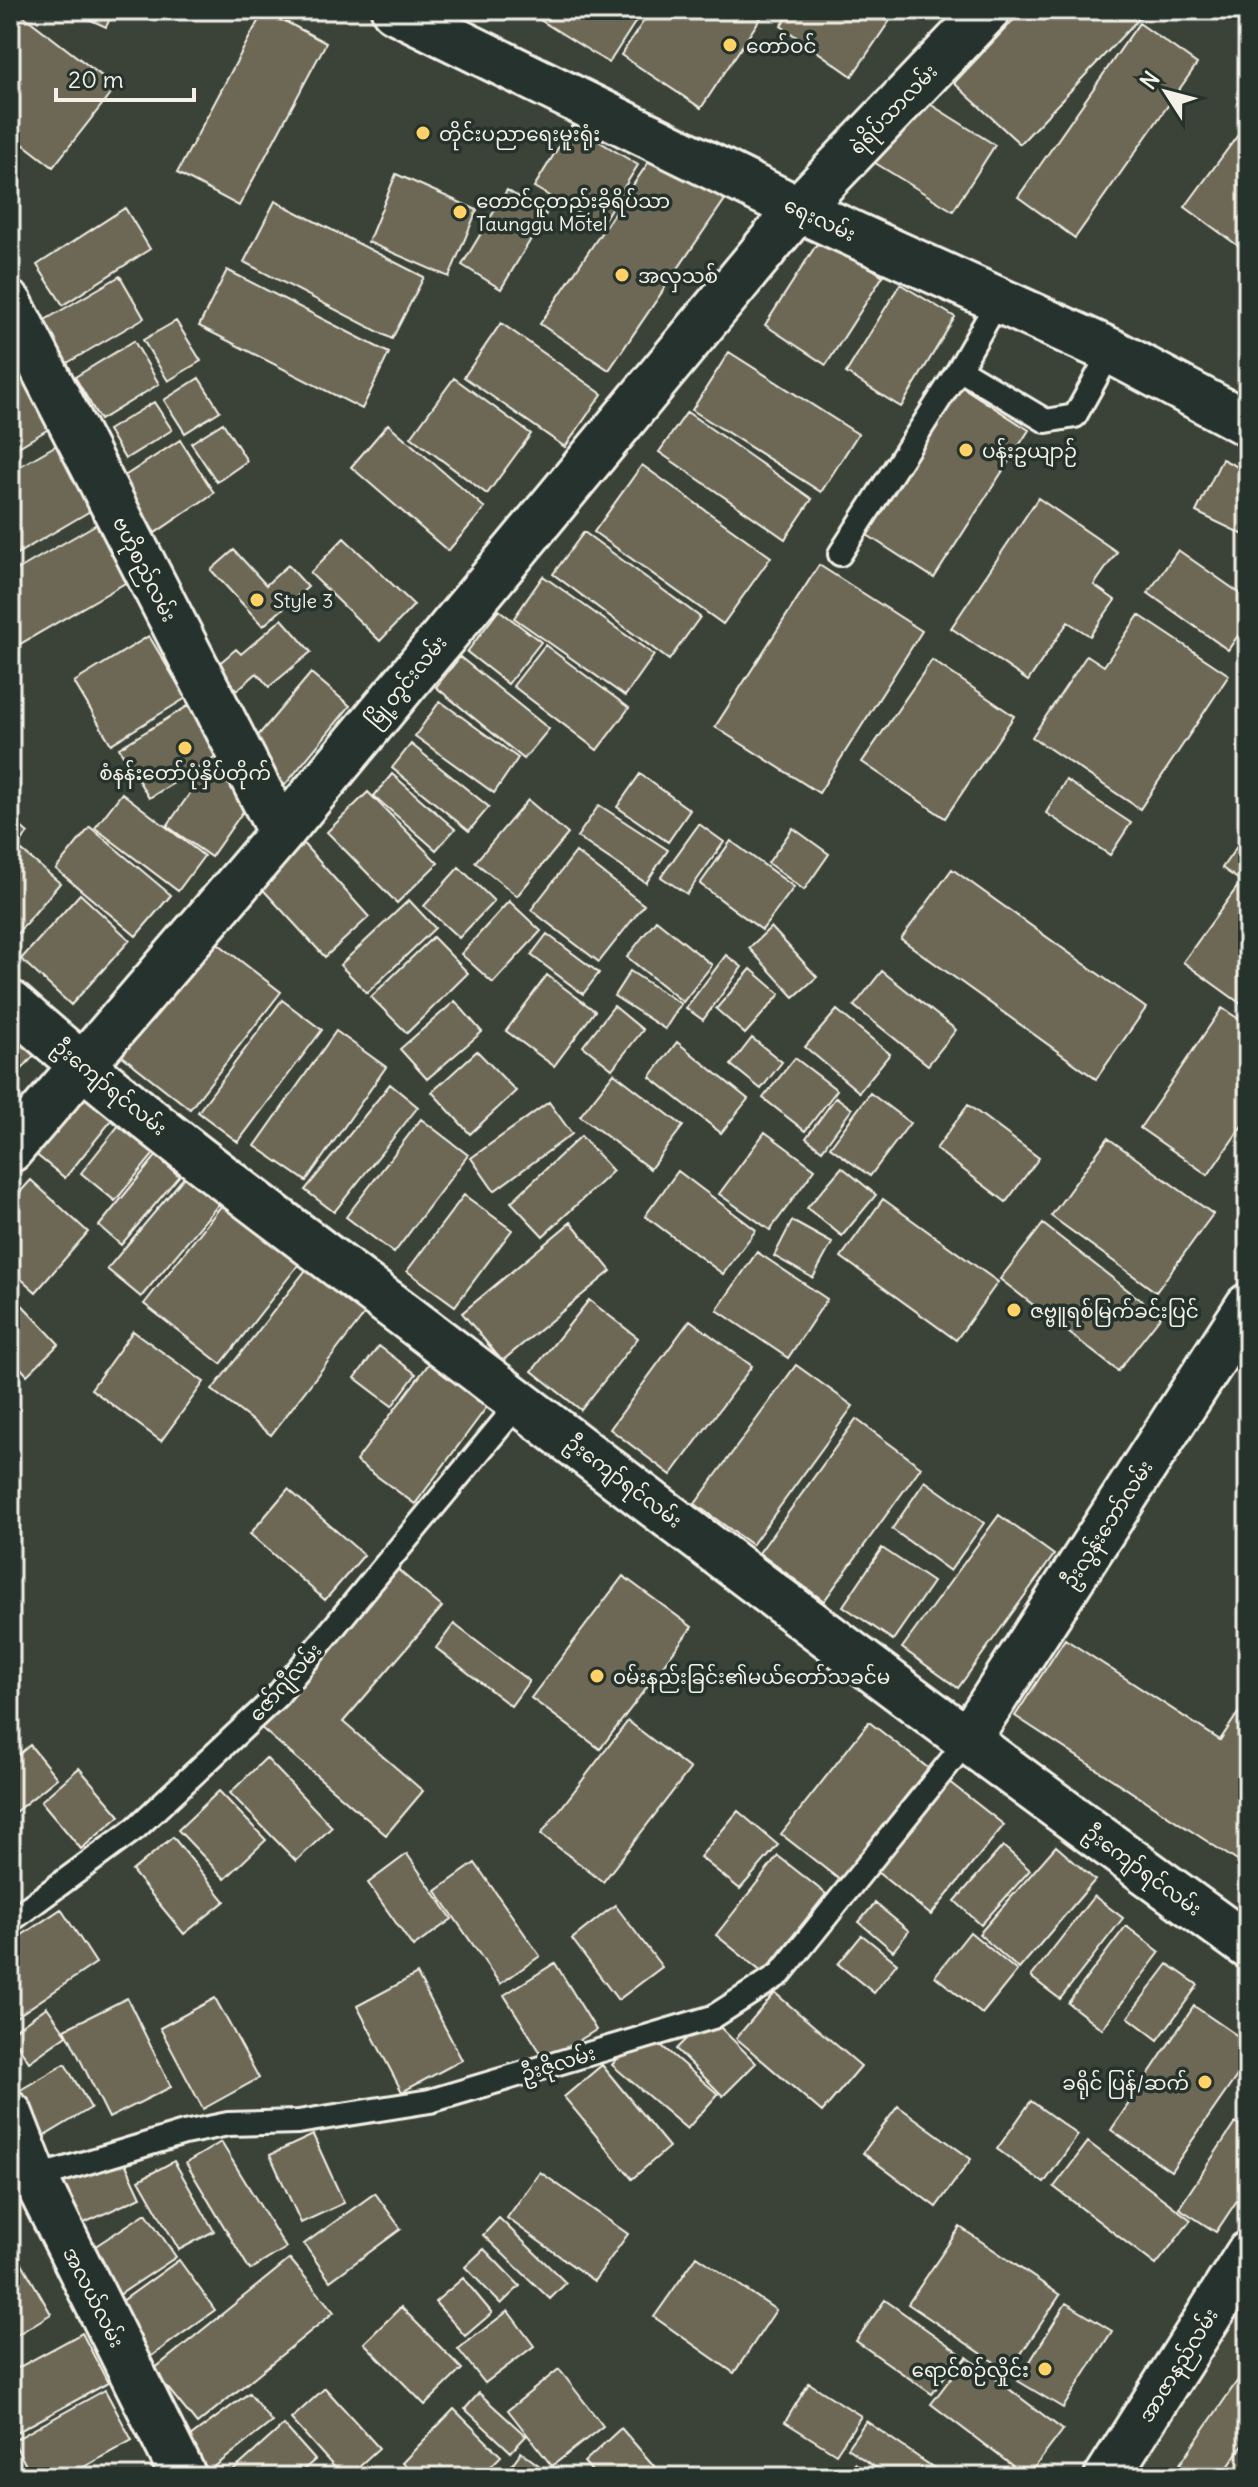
<svg xmlns="http://www.w3.org/2000/svg" width="1258" height="2487" font-family="Delius,'Noto Sans Myanmar',sans-serif">
<style>
.built{fill:#4a4e41}
.building{fill:#6c6855;stroke:#f4f1e8;stroke-width:2}
.lines{fill:none;stroke-linecap:round;stroke-linejoin:round}
.service-casing{stroke:#f4f1e8;stroke-width:28}
.minor-casing{stroke:#f4f1e8;stroke-width:50}
.tertiary-casing{stroke:#f4f1e8;stroke-width:50}
.secondary-casing{stroke:#f4f1e8;stroke-width:50}
.service{stroke:#26332d;stroke-width:22}
.minor{stroke:#26332d;stroke-width:44}
.tertiary{stroke:#26332d;stroke-width:44}
.secondary{stroke:#26332d;stroke-width:44}
.poi-dot{fill:#ffd166;stroke:#26332d;stroke-width:3}
.labels{text-anchor:middle;dominant-baseline:central;stroke-width:7;stroke-linejoin:round;paint-order:stroke}
.poi-label{font-size:20px;fill:#f4f1e8;stroke:#26332d;text-anchor:start}
.street-label{font-size:20px;fill:#f4f1e8;stroke:#26332d}
</style>
<rect width="100%" height="100%" fill="#3b4339"/>
<filter id="ink" filterUnits="userSpaceOnUse"><feTurbulence type="fractalNoise" baseFrequency=".0125" numOctaves="2"/><feDisplacementMap in="SourceGraphic" scale="16" xChannelSelector="R" yChannelSelector="G"/><feConvolveMatrix kernelMatrix="1 2 1 2 8 2 1 2 1" color-interpolation-filters="sRGB"/></filter>
<g filter="url(#ink)">
<!-- built -->
<path class="built" d="M1248,2279V2477H1122Z"/>
<!-- building -->
<path class="building" d="M10,10H16L116,87L53,167L10,134Z
M69,10H114L106,27Z
M264,10L326,43L239,206L177,173Z
M524,10H643L609,63Z
M651,10H766L701,108L621,55Z
M793,10H897L852,76L781,26Z
M1023,10H1147L1020,144L954,83Z
M1139,23L1197,64L1075,238L1018,197Z
M914,94L995,145L953,211L872,161Z
M572,125L638,165L600,226L534,187Z
M1238,135L1248,143V253L1185,207Z
M656,151L726,198L609,370L540,324Z
M396,174L477,210L449,277L368,242Z
M507,190L546,214L501,289L462,265Z
M275,201L424,277L392,339L244,262Z
M125,208L150,249L63,305L37,265Z
M822,236L883,276L826,365L765,325Z
M227,270L389,353L362,409L199,326Z
M120,276L144,318L62,366L38,324Z
M900,284L955,317L901,407L846,373Z
M176,321L201,361L168,381L143,340Z
M501,323L602,394L565,447L464,377Z
M134,341L159,384L100,420L75,377Z
M729,352L858,434L821,492L692,410Z
M21,376L52,427L10,452V383Z
M199,378L220,411L185,433L164,400Z
M454,378L531,434L487,494L411,437Z
M959,385L1029,430L934,578L864,533Z
M154,402L172,430L125,459L108,430Z
M687,412L812,499L785,539L659,452Z
M223,423L247,461L217,482L191,443Z
M388,424L485,508L448,551L351,467Z
M180,440L214,493L155,533L120,479Z
M60,443L97,507L10,558V472Z
M1222,459L1248,472V537L1196,512Z
M642,465L771,557L723,624L594,532Z
M1038,498L1117,552L1094,585L1115,600L1090,636L1068,622L1028,681L951,628Z
M107,518L139,575L20,644L10,626V574Z
M584,532L700,617L669,660L553,574Z
M344,538L414,605L380,641L310,573Z
M234,550L266,585L288,565L308,587L263,626L211,570Z
M1178,550L1248,599V621L1228,650L1148,593Z
M819,565L922,631L819,793L715,727Z
M543,576L654,655L625,696L514,618Z
M499,610L541,642L508,684L467,652Z
M1139,615L1229,675L1140,809L1032,737L1087,655L1104,666Z
M282,619L311,652L269,687L257,673L237,690L216,666L236,649L241,654Z
M149,636L186,698L111,744L74,682Z
M545,645L629,708L597,750L513,686Z
M460,657L549,729L524,759L436,687Z
M932,660L1014,716L945,818L862,762Z
M311,673L350,706L285,785L245,751Z
M440,701L518,758L494,793L415,736Z
M193,703L223,753L149,798L119,748Z
M411,744L489,807L469,831L392,768Z
M207,769L251,800L211,857L167,826Z
M392,774L455,829L436,850L374,796Z
M640,774L690,810L668,842L617,807Z
M1066,780L1131,823L1110,855L1046,813Z
M368,792L438,863L397,903L327,832Z
M122,793L204,856L178,891L95,828Z
M528,800L568,834L517,896L475,862Z
M599,805L668,850L646,883L577,837Z
M10,817L28,833L10,855Z
M699,824L724,842L687,894L661,877Z
M90,827L171,895L136,936L56,869Z
M793,828L829,854L804,890L768,863Z
M1247,832L1248,833V886L1222,868Z
M300,840L369,917L325,957L255,881Z
M731,841L794,887L762,930L700,884Z
M22,851L60,883L11,941L10,865Z
M576,852L644,905L599,962L531,910Z
M459,867L494,901L459,938L424,906Z
M952,869L1146,1008L1096,1079L901,939Z
M1238,886L1248,893V1009L1183,962Z
M80,894L130,940L71,1005L21,959Z
M409,900L435,928L367,993L340,965Z
M509,901L541,931L493,983L461,954Z
M656,920L712,965L683,1002L627,957Z
M771,927L817,977L794,997L749,948Z
M547,934L599,973L583,994L531,955Z
M433,937L468,973L407,1033L371,997Z
M211,938L281,992L190,1109L121,1055Z
M726,955L742,967L703,1020L686,1008Z
M751,969L780,994L745,1034L716,1009Z
M630,971L681,1004L665,1029L614,996Z
M882,971L956,1030L928,1065L854,1006Z
M547,975L595,1011L554,1066L506,1031Z
M282,1000L322,1030L238,1142L198,1112Z
M455,1001L482,1032L427,1079L400,1049Z
M614,1006L643,1030L612,1069L583,1046Z
M1222,1008L1248,1025V1117L1208,1175L1140,1128Z
M837,1010L890,1054L859,1092L805,1047Z
M10,1030L36,1053L10,1083Z
M336,1031L386,1067L306,1181L255,1146Z
M752,1038L782,1062L761,1089L731,1065Z
M677,1042L748,1099L721,1133L650,1077Z
M477,1051L516,1091L470,1134L432,1092Z
M795,1058L837,1090L805,1131L763,1098Z
M82,1071L124,1105L65,1178L23,1144Z
M614,1073L683,1126L650,1169L580,1116Z
M390,1084L418,1107L334,1212L305,1190Z
M870,1093L910,1123L870,1176L830,1147Z
M836,1097L852,1109L822,1150L806,1138Z
M549,1102L572,1134L494,1191L471,1158Z
M968,1105L1039,1158L1006,1202L936,1149Z
M127,1115L162,1144L115,1201L81,1173Z
M421,1119L468,1155L394,1253L346,1217Z
M765,1132L815,1169L770,1230L719,1194Z
M581,1136L613,1171L543,1236L511,1202Z
M1108,1138L1213,1214L1156,1292L1051,1216Z
M156,1156L179,1176L121,1245L99,1226Z
M842,1167L876,1195L842,1236L807,1208Z
M190,1170L224,1198L141,1297L107,1269Z
M678,1171L756,1230L723,1274L645,1216Z
M31,1180L88,1232L36,1292L10,1269V1203Z
M464,1195L512,1230L455,1306L407,1271Z
M883,1199L998,1282L956,1340L841,1257Z
M222,1205L299,1264L221,1364L144,1304Z
M792,1221L832,1243L813,1278L774,1256Z
M571,1222L611,1271L502,1361L462,1313Z
M1043,1224L1161,1316L1118,1371L1000,1279Z
M757,1252L827,1299L788,1358L717,1310Z
M309,1266L367,1311L271,1435L212,1390Z
M10,1292L59,1344L27,1375L10,1356Z
M589,1300L638,1338L581,1410L532,1371Z
M690,1320L752,1366L671,1475L610,1429Z
M133,1331L204,1382L161,1441L91,1389Z
M379,1346L416,1374L392,1406L355,1378Z
M431,1361L489,1404L415,1504L356,1461Z
M796,1365L853,1406L752,1545L695,1504Z
M10,1369L18,1378L10,1386Z
M856,1419L921,1467L824,1601L759,1553Z
M925,1481L984,1523L950,1571L892,1529Z
M288,1489L364,1555L325,1600L250,1534Z
M999,1515L1054,1555L958,1688L902,1648Z
M882,1548L933,1582L893,1640L843,1606Z
M390,1563L442,1607L343,1722L423,1791L386,1835L253,1721Z
M623,1576L692,1627L600,1749L531,1698Z
M454,1624L529,1681L511,1706L436,1648Z
M1065,1639L1220,1740L1248,1698V1868L1015,1716Z
M628,1721L690,1769L603,1882L541,1834Z
M869,1722L928,1768L840,1880L781,1834Z
M30,1745L57,1778L15,1812L10,1806V1762Z
M266,1758L332,1827L296,1861L230,1793Z
M79,1768L120,1816L81,1849L41,1801Z
M948,1781L1004,1825L931,1915L876,1871Z
M219,1791L266,1840L225,1879L178,1830Z
M738,1811L778,1845L740,1889L700,1857Z
M173,1837L225,1901L184,1934L132,1871Z
M1003,1846L1030,1870L981,1925L955,1901Z
M1056,1846L1095,1880L1019,1969L979,1934Z
M407,1854L452,1919L413,1947L368,1883Z
M778,1856L826,1894L763,1973L716,1935Z
M475,1863L540,1956L500,1984L436,1891Z
M1094,1896L1123,1918L1060,1999L1031,1977Z
M875,1903L909,1931L893,1951L859,1922Z
M615,1905L662,1967L618,2000L572,1939Z
M61,1909L96,1963L10,2021V1943Z
M1126,1926L1160,1952L1102,2029L1068,2003Z
M970,1932L1017,1971L982,2014L935,1976Z
M862,1935L897,1963L874,1993L838,1964Z
M555,1963L596,2030L546,2061L504,1995Z
M1168,1964L1198,1985L1158,2040L1128,2017Z
M417,1974L462,2060L402,2092L357,2006Z
M775,1993L861,2066L822,2112L736,2038Z
M127,1998L171,2087L109,2118L65,2029Z
M215,1998L259,2078L203,2109L160,2028Z
M1194,2006L1248,2043V2060L1171,2171L1111,2130Z
M47,2007L67,2035L29,2062L10,2033Z
M709,2016L756,2063L723,2096L676,2049Z
M642,2029L718,2094L687,2129L612,2065Z
M65,2064L91,2108L41,2138L15,2093Z
M602,2065L669,2147L632,2179L564,2097Z
M1031,2101L1078,2135L1044,2183L997,2149Z
M898,2106L971,2159L936,2207L863,2153Z
M1235,2123L1248,2131V2184L1216,2232L1179,2208Z
M313,2135L344,2203L301,2223L270,2155Z
M221,2142L286,2248L250,2270L186,2163Z
M1088,2142L1191,2220L1156,2265L1054,2187Z
M121,2154L141,2197L71,2229L52,2185Z
M174,2161L214,2231L179,2250L139,2180Z
M540,2172L628,2234L594,2281L507,2218Z
M375,2193L401,2229L330,2281L304,2244Z
M146,2213L176,2257L104,2305L74,2260Z
M499,2218L566,2283L550,2299L483,2235Z
M960,2227L1060,2295L1009,2372L908,2304Z
M484,2249L520,2286L501,2304L465,2267Z
M697,2256L776,2310L734,2373L654,2317Z
M290,2259L334,2312L197,2424L153,2370Z
M179,2260L215,2310L143,2362L107,2312Z
M22,2263L51,2314L10,2339V2270Z
M463,2278L492,2313L465,2336L435,2302Z
M885,2300L961,2354L932,2394L856,2341Z
M1066,2303L1112,2331L1063,2408L1018,2381Z
M401,2307L462,2369L425,2405L364,2343Z
M508,2311L534,2346L485,2383L458,2349Z
M82,2333L108,2383L10,2436V2372Z
M967,2357L1063,2430L1027,2477L931,2404Z
M559,2369L603,2426L552,2466L508,2410Z
M1240,2377L1248,2382V2438L1221,2477H1171Z
M809,2383L861,2416L836,2454L785,2422Z
M325,2388L379,2448L347,2477H343L291,2419Z
M105,2390L132,2440L66,2477H32L13,2441Z
M249,2393L272,2422L209,2471L186,2440Z
M479,2393L526,2436L511,2452L465,2409Z
M454,2409L501,2456L480,2477H417L402,2463Z
M866,2421L947,2477H889L847,2448Z
M284,2425L315,2460L295,2477H226Z
M621,2428L662,2475L660,2477H597L584,2462Z
M521,2452L548,2472L545,2477H503Z
M855,2463L873,2477H845Z"/>
<g class="lines">
<!-- service casing -->
<g class="service-casing">
<path id="service" d="M959,369L1046,421L1075,416L1111,351
M840,554L959,369L998,301
M10,1921L136,1828L277,1696L520,1402
M35,2178L184,2133L228,2124L298,2122L430,2101L713,2017L780,1974L966,1742"/>
</g>
<!-- minor casing -->
<g class="minor-casing">
<path id="minor" d="M10,304L281,833
M10,1003C154,1131 312,1244 465,1361C724,1559 984,1755 1248,1946
M10,1150L281,833L798,209L988,10
M966,1742L1248,1306
M10,2114L35,2178L184,2477"/>
</g>
<!-- tertiary casing -->
<g class="tertiary-casing">
<path id="tertiary" d="M394,10L798,209L1111,351L1248,424"/>
</g>
<!-- secondary casing -->
<g class="secondary-casing">
<path id="secondary" d="M1107,2477L1248,2254"/>
</g>
<!-- service -->
<use href="#service" class="service"/>
<!-- minor -->
<use href="#minor" class="minor"/>
<!-- tertiary -->
<use href="#tertiary" class="tertiary"/>
<!-- secondary -->
<use href="#secondary" class="secondary"/>
</g>
</g>
<!-- markers -->
<g class="poi-dot">
<circle cx="730" cy="45" r="8"/>
<circle cx="423" cy="133" r="8"/>
<circle cx="460" cy="212" r="8"/>
<circle cx="622" cy="275" r="8"/>
<circle cx="966" cy="450" r="8"/>
<circle cx="257" cy="600" r="8"/>
<circle cx="185" cy="748" r="8"/>
<circle cx="1014" cy="1310" r="8"/>
<circle cx="597" cy="1676" r="8"/>
<circle cx="1205" cy="2082" r="8"/>
<circle cx="1045" cy="2369" r="8"/>
</g>
<g class="labels">
<!-- poi labels -->
<g class="poi-label">
<text x="746" y="45">တော်ဝင်</text>
<text x="439" y="133">တိုင်းပညာရေးမူးရုံး</text>
<text x="476" y="200">တောင်ငူတည်းခိုရိပ်သာ<tspan x="476" dy="23">Taunggu Motel</tspan></text>
<text x="638" y="275">အလှသစ်</text>
<text x="982" y="450">ပန်းဥယျာဉ်</text>
<text x="273" y="600">Style 3</text>
<text x="185" y="772" text-anchor="middle">စံနန်းတော်ပုံနှိပ်တိုက်</text>
<text x="1030" y="1310">ဇဗ္ဗူရစ်မြက်ခင်းပြင်</text>
<text x="613" y="1676">၀မ်းနည်းခြင်း၏မယ်တော်သခင်မ</text>
<text x="1189" y="2082" text-anchor="end">ခရိုင် ပြန်/ဆက်</text>
<text x="1029" y="2369" text-anchor="end">ရောင်စဉ်လှိုင်း</text>
</g>
<!-- street labels -->
<g class="street-label">
<text transform="translate(893 109) rotate(-46)">ရဲရိပ်သာလမ်း</text>
<text transform="translate(820 219) rotate(25)">ရေးလမ်း</text>
<text transform="translate(145 569) rotate(63)">ဗဟိုစည်လမ်း</text>
<text transform="translate(406 681) rotate(-50)">မြို့တွင်းလမ်း</text>
<text transform="translate(110 1087) rotate(39)">ဦးကျော်ရင်လမ်း</text>
<text transform="translate(624 1481) rotate(37)">ဦးကျော်ရင်လမ်း</text>
<text transform="translate(1107 1524) rotate(-57)">ဦးလွန်းဘော်လမ်း</text>
<text transform="translate(285 1682) rotate(-48)">ဇော်ဂျီလမ်း</text>
<text transform="translate(1143 1870) rotate(36)">ဦးကျော်ရင်လမ်း</text>
<text transform="translate(558 2063) rotate(-17)">ဦးဇိုလမ်း</text>
<text transform="translate(94 2297) rotate(63)">အလယ်လမ်း</text>
<text transform="translate(1178 2365) rotate(-58)">အာဇာနည်လမ်း</text>
</g>
</g>
<!-- margin -->
<rect width="1258" height="2487" fill="none" stroke="#26332d" stroke-width="40"/>
<rect x="20" y="20" width="1218" height="2447" fill="none" stroke="#f4f1e8" stroke-width="3" filter="url(#ink)"/>
<!-- north arrow -->
<g transform="translate(1166 92) rotate(306)" stroke="#26332d" stroke-width="6" paint-order="stroke">
<path d="M0-6L14 30L0 20L-14 30Z" fill="#f4f1e8"/>
<text y="-12" font-size="22" font-weight="bold" text-anchor="middle" fill="#f4f1e8">N</text>
</g>
<!-- scale -->
<path d="M56 88v12h138v-12" fill="none" stroke="#f4f1e8" stroke-width="4"/>
<text x="68" y="88" font-size="24" fill="#f4f1e8" stroke="#26332d" stroke-width="6" paint-order="stroke">20 m</text>
</svg>
